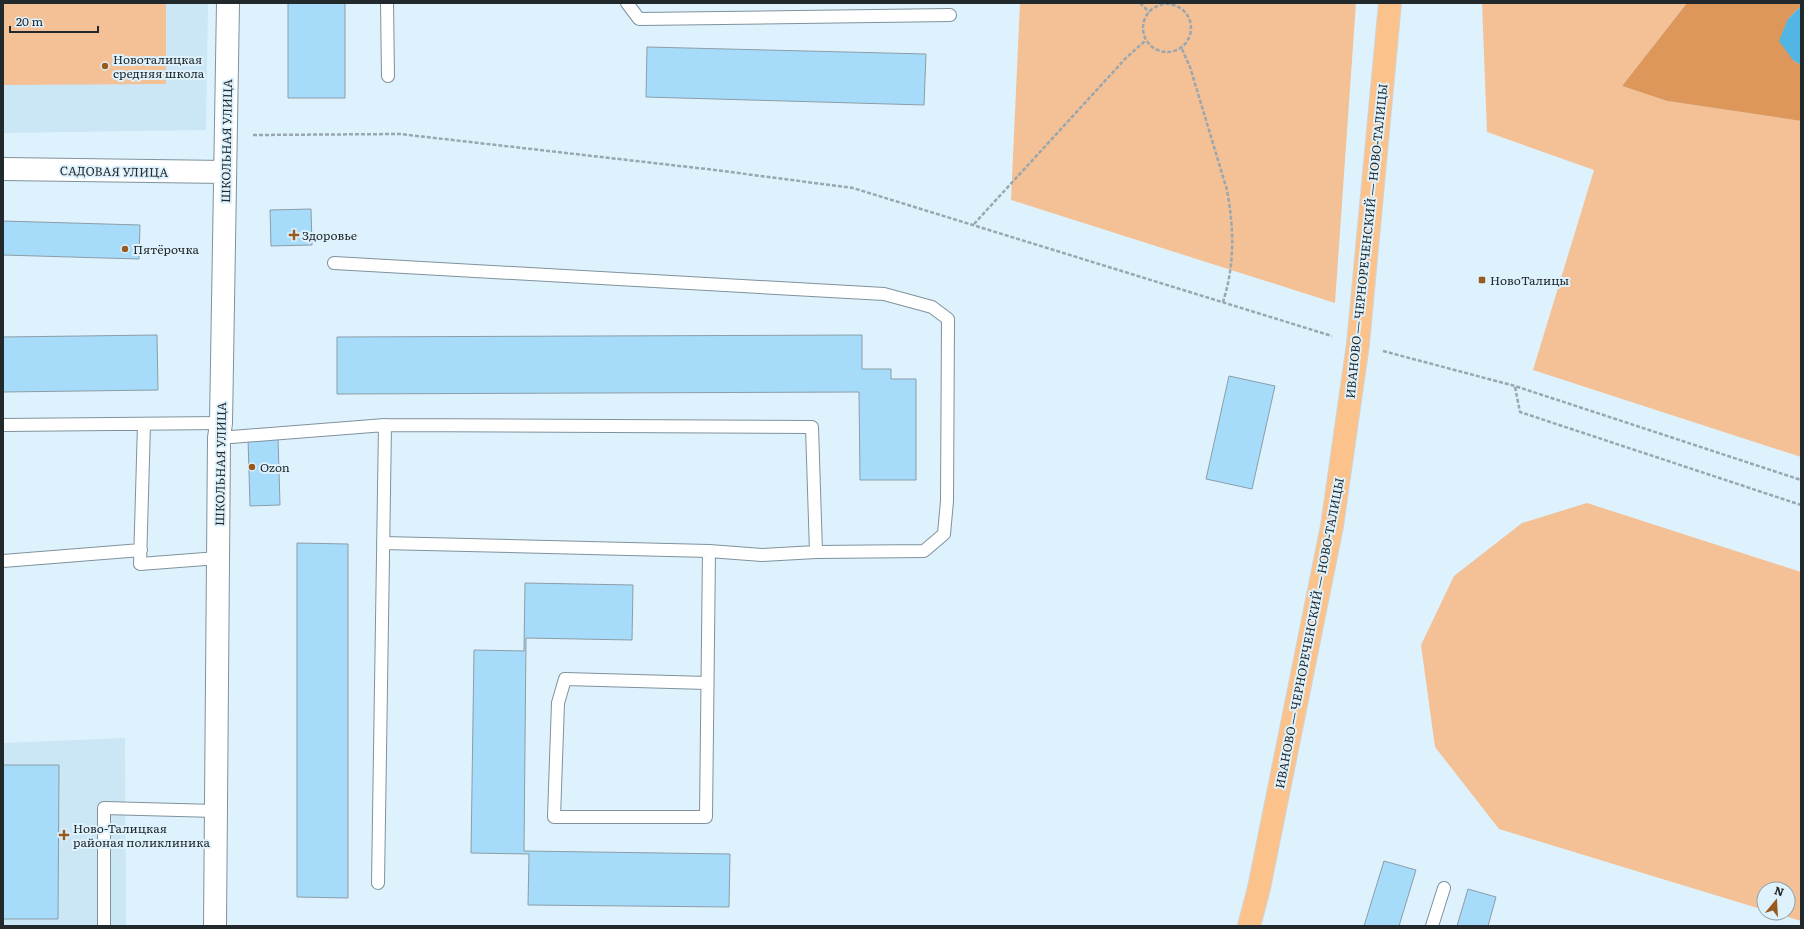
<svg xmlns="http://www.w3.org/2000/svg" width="1804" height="929" font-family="Literata,serif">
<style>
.built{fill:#cbe6f5}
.green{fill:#f4c095}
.forest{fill:#dd975a}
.water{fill:#52b6e5}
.building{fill:#a6dcf9;stroke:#8b9da8}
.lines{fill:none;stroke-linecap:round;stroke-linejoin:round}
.service-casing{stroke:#7f929c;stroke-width:14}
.minor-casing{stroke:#7f929c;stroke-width:24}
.primary-casing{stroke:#d3d4d5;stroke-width:24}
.path{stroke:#98a7b0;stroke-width:2.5;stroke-dasharray:4 2;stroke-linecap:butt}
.service{stroke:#fff;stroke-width:12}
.minor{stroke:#fff;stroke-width:22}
.primary{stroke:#fbc28b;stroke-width:22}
.poi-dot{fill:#985a1f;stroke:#def2fd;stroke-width:1.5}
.labels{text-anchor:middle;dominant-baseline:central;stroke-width:4;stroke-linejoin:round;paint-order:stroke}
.poi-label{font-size:12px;fill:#22292d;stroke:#def2fd;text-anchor:start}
.street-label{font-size:12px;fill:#22292d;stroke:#def2fd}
</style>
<rect width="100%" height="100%" fill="#def2fd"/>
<!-- built -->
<path class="built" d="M3,3H208L206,130L3,133Z
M125,738L126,926H3V743Z"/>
<!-- green -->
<path class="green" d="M3,3H166V84L3,85Z
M1020,3H1356L1335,303L1011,200Z
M1482,3H1687L1622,86L1667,101L1801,121V457L1533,370L1594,170L1487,132Z
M1587,503L1801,572V921L1775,913H1788V889H1764V910L1499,829L1435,747L1421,645L1454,576L1522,523Z"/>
<!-- forest -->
<path class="forest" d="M1687,3H1801V6L1788,19L1793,60L1801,65V121L1667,101L1622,86Z"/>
<!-- water -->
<path class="water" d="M1801,6V65L1793,60L1779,41L1788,19Z"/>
<!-- building -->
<path class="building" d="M288,3H345V98H288Z
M647,47L926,54L924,105L646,97Z
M311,209L312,245L271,246L270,210Z
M3,221L140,225L139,259L3,255Z
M157,335L158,390L3,392V337Z
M862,335V369H891V379H916V480H860L859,392L337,394V337Z
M1229,376L1275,386L1252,489L1206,479Z
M278,437L280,505L250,506L248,438Z
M297,543L348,544V898L297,897Z
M525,583L633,585L632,640L526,638L524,851L730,854L729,907L528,905L529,854L471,853L474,650L524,651Z
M3,765H59L58,919H3Z
M1384,861L1416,870L1399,926H1364Z
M1468,889L1496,897L1488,926H1457Z"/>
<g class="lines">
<!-- service casing -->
<g class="service-casing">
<path id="service" d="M387,3L388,76
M627,3L639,19L950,15
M144,424L140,564L218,558
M3,425L221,423
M219,438L385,425L812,427L816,552L924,551L944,534L947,501L948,319L932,307L884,294L334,263
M383,543L709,551L706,817H554L558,703L565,679L707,683
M709,551L762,555L816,552
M3,561L141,550
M378,883L385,425
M104,926V808L216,811
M1432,926L1444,888"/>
</g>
<!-- minor casing -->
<g class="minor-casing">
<path id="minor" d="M3,169L225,172
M215,926L219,438L221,423L228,3"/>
</g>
<!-- primary casing -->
<g class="primary-casing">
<path id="primary" d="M1249,926L1259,888L1332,526L1358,344L1390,3"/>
</g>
<!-- path -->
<path class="path" d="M1140,3L1149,12
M1143 28a24 24 0 1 1 48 0a24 24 0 1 1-48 0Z
M1182,49L1190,67L1227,190C1234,229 1235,264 1223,302
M253,135L400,134L715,170L853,188L1332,336
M974,224L1126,58L1146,40
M1383,351L1515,386L1801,480
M1515,387L1520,412L1801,505"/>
<!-- service -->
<use href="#service" class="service"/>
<!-- minor -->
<use href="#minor" class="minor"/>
<!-- primary -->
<use href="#primary" class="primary"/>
</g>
<!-- markers -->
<g class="poi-dot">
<circle cx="105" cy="66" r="4"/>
<path d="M292 229h4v4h4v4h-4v4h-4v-4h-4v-4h4z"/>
<circle cx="125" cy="249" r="4"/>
<rect x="1478" y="276" width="8" height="8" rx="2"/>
<circle cx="252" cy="467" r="4"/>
<path d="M62 829h4v4h4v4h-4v4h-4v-4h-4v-4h4z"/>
</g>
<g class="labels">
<!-- poi labels -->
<g class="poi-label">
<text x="113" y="59">Новоталицкая<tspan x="113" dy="14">средняя школа</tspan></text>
<text x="302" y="235">Здоровье</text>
<text x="133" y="249">Пятёрочка</text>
<text x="1490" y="280">НовоТалицы</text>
<text x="260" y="467">Ozon</text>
<text x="73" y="828">Ново-Талицкая<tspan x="73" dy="14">районая поликлиника</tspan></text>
</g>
<!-- street labels -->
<g class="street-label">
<text transform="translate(226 141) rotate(-89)">ШКОЛЬНАЯ УЛИЦА</text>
<text transform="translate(114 171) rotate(1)">САДОВАЯ УЛИЦА</text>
<text transform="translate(1366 241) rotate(-84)">ИВАНОВО — ЧЕРНОРЕЧЕНСКИЙ — НОВО-ТАЛИЦЫ</text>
<text transform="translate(220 464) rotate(-89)">ШКОЛЬНАЯ УЛИЦА</text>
<text transform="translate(1309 633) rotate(-79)">ИВАНОВО — ЧЕРНОРЕЧЕНСКИЙ — НОВО-ТАЛИЦЫ</text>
</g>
</g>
<!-- border -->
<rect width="1804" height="929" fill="none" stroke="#22292d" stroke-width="8"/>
<!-- north arrow -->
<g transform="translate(1776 901) rotate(18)"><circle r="19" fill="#def2fd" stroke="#93a2aa"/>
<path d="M0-3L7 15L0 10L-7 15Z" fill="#985a1f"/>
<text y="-6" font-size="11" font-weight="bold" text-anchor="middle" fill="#22292d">N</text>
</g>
<!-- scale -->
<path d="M10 26v6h88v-6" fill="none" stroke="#22292d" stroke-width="2"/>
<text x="16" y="26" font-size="12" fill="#22292d" stroke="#def2fd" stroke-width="3" paint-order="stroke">20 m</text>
</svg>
